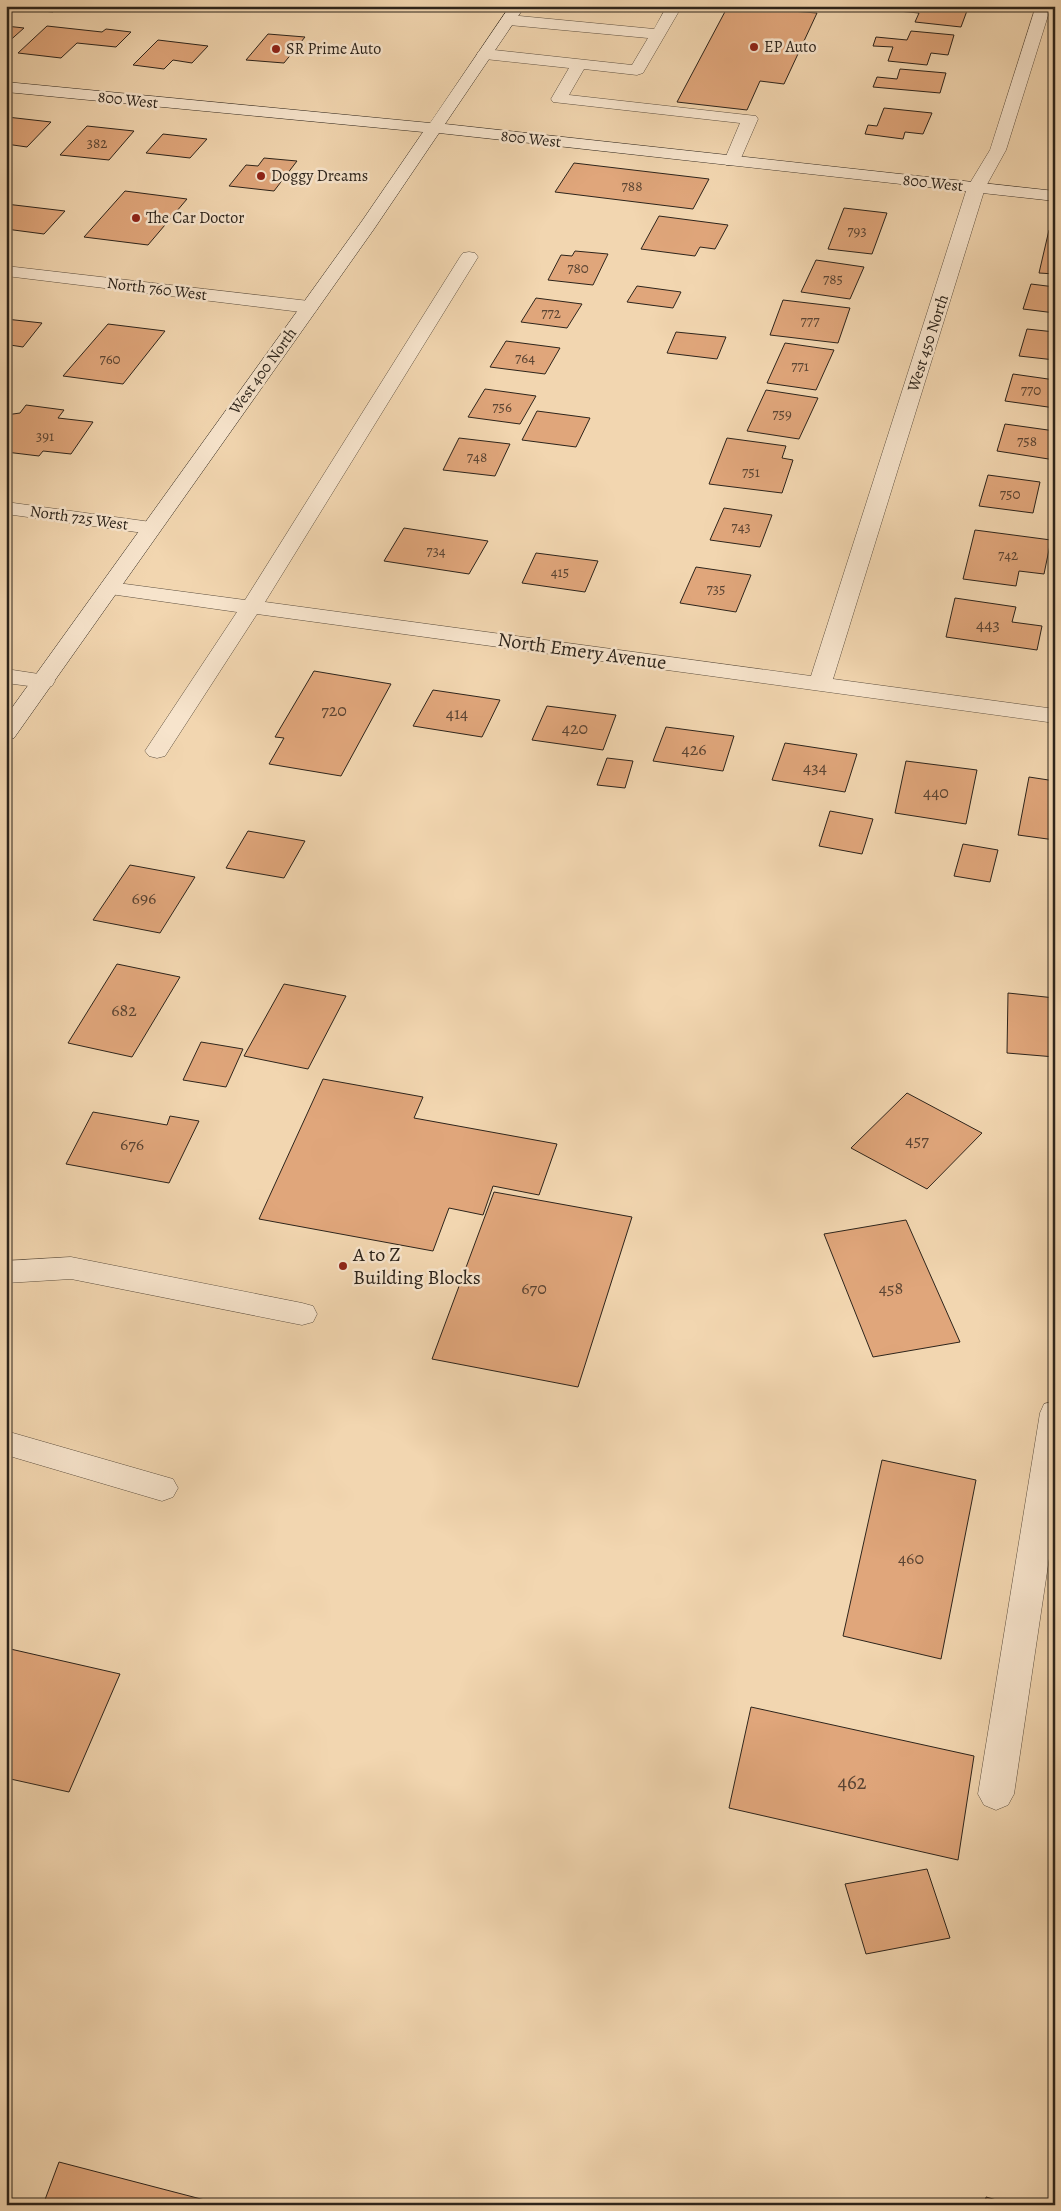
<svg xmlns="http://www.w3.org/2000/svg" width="1061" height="2211" font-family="Alegreya,serif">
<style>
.building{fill:#e0a67b;stroke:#2d241b}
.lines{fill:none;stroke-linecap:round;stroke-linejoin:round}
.lane-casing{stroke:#5e5040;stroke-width:1}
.street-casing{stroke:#5e5040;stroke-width:1}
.secondary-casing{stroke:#2d241b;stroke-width:1}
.lane{fill:#f7e4cc;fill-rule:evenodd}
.street{fill:#f7e4cc;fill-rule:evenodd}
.secondary{fill:#f7e4cc;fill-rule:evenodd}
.poi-dot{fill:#8f2418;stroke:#f7e4cc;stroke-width:2}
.labels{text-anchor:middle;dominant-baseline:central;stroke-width:5;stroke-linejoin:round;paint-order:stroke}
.far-number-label{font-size:15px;fill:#5a4433}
.far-poi-label{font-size:16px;fill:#2d241b;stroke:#f7e4cc;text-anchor:start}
.far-street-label{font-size:16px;fill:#2d241b;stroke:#f7e4cc}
.number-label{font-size:18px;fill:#5a4433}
.street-label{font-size:20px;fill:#2d241b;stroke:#f7e4cc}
.poi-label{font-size:20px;fill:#2d241b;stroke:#f7e4cc;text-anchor:start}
.near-number-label{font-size:21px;fill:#5a4433}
</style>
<rect width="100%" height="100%" fill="#f2d6b0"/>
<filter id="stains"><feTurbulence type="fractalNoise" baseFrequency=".004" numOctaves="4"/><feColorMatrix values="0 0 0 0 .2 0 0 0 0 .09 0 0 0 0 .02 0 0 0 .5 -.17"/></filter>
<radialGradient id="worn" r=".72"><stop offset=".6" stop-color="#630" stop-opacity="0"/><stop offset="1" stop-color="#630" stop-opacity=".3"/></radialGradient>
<!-- building -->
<path class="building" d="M24,6H59L53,12L22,9Z
M728,6L817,13L784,84L760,81L747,110L677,102Z
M900,6H954L968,8L961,27L915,22L919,13L898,11Z
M6,26L24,28L6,44Z
M47,26L102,32L106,29L131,32L116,47L77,43L61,58L18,53Z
M911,31L954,35L948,55L931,53L927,65L888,61L893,47L873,46L876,37L907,40Z
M268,34L305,37L284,63L246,60Z
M158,40L208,46L192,63L173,60L164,69L133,65Z
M900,69L946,73L940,93L873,87L877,77L897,79Z
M884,108L932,113L923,134L905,132L903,139L865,134L868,125L877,126Z
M7,117L51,122L27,147L6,144Z
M87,126L134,131L109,160L60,155Z
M163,134L207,139L190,158L146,153Z
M264,158L297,161L274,191L229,186L246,165L258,166Z
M574,163L709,179L693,209L555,192Z
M125,191L187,199L148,245L84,237Z
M6,204L65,211L44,234L6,229Z
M844,208L887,213L872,254L828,249Z
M659,216L728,225L715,249L700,247L695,256L641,249Z
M1049,230L1055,231V274L1039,273Z
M575,251L608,254L593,285L548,280L561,255L572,256Z
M816,260L864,267L850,299L801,292Z
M1031,284L1055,287V313L1023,309Z
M637,286L681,292L673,308L627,302Z
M536,298L582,304L567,328L521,322Z
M783,300L850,308L838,343L770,335Z
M6,319L42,323L23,347L10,345L6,350Z
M108,324L165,331L123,384L63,376Z
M1027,329L1055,332V360L1019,356Z
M676,332L726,337L717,359L667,353Z
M506,341L560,348L545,374L490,367Z
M785,343L834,350L816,390L767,383Z
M1013,374L1055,380V408L1005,401Z
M485,389L536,396L520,424L468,417Z
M766,390L818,398L799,439L747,431Z
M26,405L64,410L58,418L93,422L71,454L43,451L39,456L6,452V415L20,413Z
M537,411L590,418L576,447L522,440Z
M1005,424L1055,431V460L997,451Z
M459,438L510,444L495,476L443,470Z
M727,438L786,446L782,458L793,460L782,493L709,484Z
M988,475L1040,482L1033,513L979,506Z
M724,508L772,515L760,547L710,540Z
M404,528L488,541L469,574L384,561Z
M975,530L1051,540L1044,574L1019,571L1016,586L963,579Z
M536,553L598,561L585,592L522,583Z
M696,567L751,575L736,612L680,603Z
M955,598L1016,607L1012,622L1042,626L1037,650L946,637Z
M314,671L391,684L341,776L269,764L284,738L275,737Z
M433,690L500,700L482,737L413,726Z
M547,706L616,715L603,750L532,740Z
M666,727L734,736L723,771L653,761Z
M785,743L857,754L845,792L772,780Z
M607,758L633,761L625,788L597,785Z
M906,761L977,770L966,824L895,813Z
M1029,777L1055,781V840L1018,835Z
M830,811L873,819L862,854L819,846Z
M248,831L305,841L284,878L226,868Z
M963,844L998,850L990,882L954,876Z
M130,865L195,877L160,933L93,920Z
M117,964L180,977L132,1057L68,1043Z
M284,984L346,996L308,1069L244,1056Z
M1008,993L1055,998V1057L1007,1053Z
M201,1042L243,1049L226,1087L183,1080Z
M323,1079L423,1097L414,1118L557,1144L539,1195L493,1186L483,1215L449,1208L433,1251L259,1219Z
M907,1093L982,1133L927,1189L851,1148Z
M93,1112L167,1125L170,1116L199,1121L169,1183L66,1164Z
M494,1192L632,1217L578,1387L432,1359Z
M906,1220L960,1342L873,1357L824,1234Z
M882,1460L976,1480L941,1659L843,1636Z
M6,1648L120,1674L69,1792L6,1778Z
M751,1707L974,1756L958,1860L729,1808Z
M927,1869L950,1938L866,1954L845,1884Z
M59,2162L224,2205H43Z
M986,2197L1014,2205H985Z"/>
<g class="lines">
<!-- lane casing -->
<g class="lane-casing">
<path id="lane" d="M667,6H682L643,73L637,75L584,69L569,95L756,116L758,119L738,165H726L724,161L740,123L553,102L551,99L569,68L485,59L479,57L477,54L479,51L485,49L632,65L648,38L509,25L504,23L501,20L504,17L509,15L654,29Z
M6,669L52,676L55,681L52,686L44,688L6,683Z
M71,1257L302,1303L313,1306L317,1314L313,1322L302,1325L71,1279L6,1283V1261Z
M1055,1401V1518L1014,1794L1008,1805L996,1810L984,1805L978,1794L1040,1413L1044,1404Z
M6,1431L173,1479L178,1488L173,1497L162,1501L6,1455Z"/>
</g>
<!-- street casing -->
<g class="street-casing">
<path id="street" d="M1036,6H1051L1006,150L985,188L833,679L1055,709V723L257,614L165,756L157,758L149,756L145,751L237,612L110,594L102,593L99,588L102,583L110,582L245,600L460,257L463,253L469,252L475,253L478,257L265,602L811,676L967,188L990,150Z
M6,266L309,301L316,303L318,307L316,311L309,313L6,276Z
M6,502L151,522L158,524L161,528L158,532L151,534L6,514Z"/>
</g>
<!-- secondary casing -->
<g class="secondary-casing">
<path id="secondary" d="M510,6H525L445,124L1055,191V201L439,133L374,229L14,738L6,740V716L362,221L423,132L6,92V82L430,123Z"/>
</g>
<!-- lane -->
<use href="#lane" class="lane"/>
<!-- street -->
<use href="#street" class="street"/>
<!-- secondary -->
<use href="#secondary" class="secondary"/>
</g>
<!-- markers -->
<g class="poi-dot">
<circle cx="754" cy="47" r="5"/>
<circle cx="276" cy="49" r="5"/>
<circle cx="261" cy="176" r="5"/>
<circle cx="136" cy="218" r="5"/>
<circle cx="343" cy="1266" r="5"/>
</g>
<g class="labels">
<!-- far-number labels -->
<g class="far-number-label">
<text x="97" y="143">382</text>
<text x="632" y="186">788</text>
<text x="857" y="231">793</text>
<text x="578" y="268">780</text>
<text x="833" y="279">785</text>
<text x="551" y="313">772</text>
<text x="810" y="321">777</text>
<text x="525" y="358">764</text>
<text x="110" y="359">760</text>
<text x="800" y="366">771</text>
<text x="1031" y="390">770</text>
<text x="502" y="407">756</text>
<text x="782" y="414">759</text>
<text x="45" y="436">391</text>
<text x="1027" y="441">758</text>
<text x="477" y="457">748</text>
<text x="751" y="472">751</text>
<text x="1010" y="494">750</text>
<text x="741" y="527">743</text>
<text x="436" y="551">734</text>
<text x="1008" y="555">742</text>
<text x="560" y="572">415</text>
<text x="716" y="589">735</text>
</g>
<!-- far-poi labels -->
<g class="far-poi-label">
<text x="764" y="47">EP Auto</text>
<text x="286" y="49">SR Prime Auto</text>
<text x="271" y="176">Doggy Dreams</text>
<text x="146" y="218">The Car Doctor</text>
</g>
<!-- far-street labels -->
<g class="far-street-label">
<text transform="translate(128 100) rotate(6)">800 West</text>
<text transform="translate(531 139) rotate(6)">800 West</text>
<text transform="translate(933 183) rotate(6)">800 West</text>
<text transform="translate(157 289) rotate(7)">North 760 West</text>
<text transform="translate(928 343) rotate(-72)">West 450 North</text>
<text transform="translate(263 371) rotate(-54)">West 400 North</text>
<text transform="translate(79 518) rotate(8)">North 725 West</text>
</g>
<!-- number labels -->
<g class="number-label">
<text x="988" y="624">443</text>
<text x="334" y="710">720</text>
<text x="457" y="713">414</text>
<text x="575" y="728">420</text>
<text x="694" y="749">426</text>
<text x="815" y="767">434</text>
<text x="936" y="792">440</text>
<text x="144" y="898">696</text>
<text x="124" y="1010">682</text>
<text x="917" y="1140">457</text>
<text x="132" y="1144">676</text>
<text x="534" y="1288">670</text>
<text x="891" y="1288">458</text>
<text x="911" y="1558">460</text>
</g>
<!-- street labels -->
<g class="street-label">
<text transform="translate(582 651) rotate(8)">North Emery Avenue</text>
</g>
<!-- poi labels -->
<g class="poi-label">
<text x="353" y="1254">A to Z<tspan x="353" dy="23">Building Blocks</tspan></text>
</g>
<!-- near-number labels -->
<g class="near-number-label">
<text x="852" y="1782">462</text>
</g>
</g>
<!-- margin -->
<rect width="1061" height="2211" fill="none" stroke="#f2d6b0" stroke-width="25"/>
<rect x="8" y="8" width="1046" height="2196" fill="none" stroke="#2d241b" stroke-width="2.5"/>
<rect x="12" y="12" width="1036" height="2186" fill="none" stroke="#2d241b"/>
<rect width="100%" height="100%" filter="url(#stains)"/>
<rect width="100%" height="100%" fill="url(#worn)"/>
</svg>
